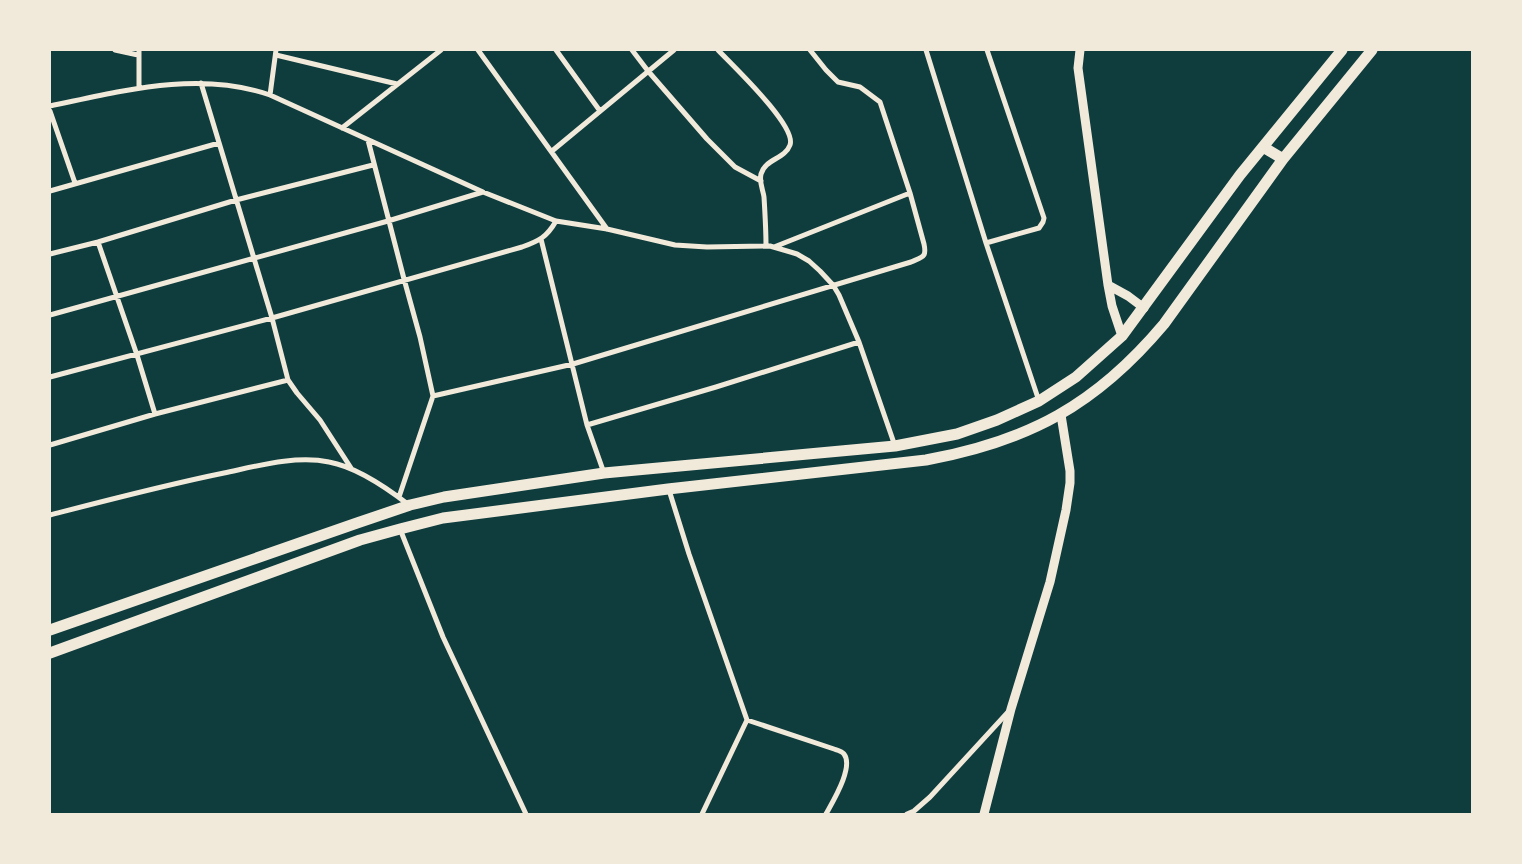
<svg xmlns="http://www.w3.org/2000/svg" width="1522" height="864" font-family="'Fira Sans Condensed',sans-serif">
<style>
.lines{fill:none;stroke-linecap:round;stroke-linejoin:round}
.minor{stroke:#f1e9da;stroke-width:5}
.tertiary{stroke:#f1e9da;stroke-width:9}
.primary{stroke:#f1e9da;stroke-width:11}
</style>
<rect width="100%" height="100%" fill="#0f3d3e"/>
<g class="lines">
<!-- minor -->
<path class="minor" d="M115,50L138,55
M478,50L607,229
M556,50L600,111
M632,50L648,71L707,139L735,167L761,181
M718,50C732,65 797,126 790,145C785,159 765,159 761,174C759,182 763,190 764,197C765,213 766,230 766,246
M926,50L986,243L1039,401
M276,55L397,84
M201,83L272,318L288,380L297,393L320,420L351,468
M139,87V50
M270,95L276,50
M50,106C122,91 198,70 270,95L483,192L556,221L607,229L675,245L707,247L770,246L797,254L809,261L820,271L833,285L839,295L859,342L895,446
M50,111L75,183
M342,128L441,50
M368,140L404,279L420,337L433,396L399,497
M552,151L674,50
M50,191L219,143
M541,239L587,425
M98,242L137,355L155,414
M986,243L1039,228L1043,222L1044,218L987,50
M774,247L910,193
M50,254L98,242L236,200L373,165
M50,315L388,221L483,192
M50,377L272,318L522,247C539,241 547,237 556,221
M433,396L573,364L911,262C922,257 927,258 924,244L910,193L880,102L860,87L838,82L826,70L810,50
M50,445L155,414L288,380
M604,473L587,425L716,387L859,342
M669,490L689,554L747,720L702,814
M50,515C108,500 165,485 224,473C257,466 296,455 329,462C357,467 387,488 409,505
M400,529L443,637L526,814
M747,720L834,749C837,750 842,751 844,754C854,767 833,801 826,814
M907,814L914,811L930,797L1009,711"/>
<!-- tertiary -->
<path class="tertiary" d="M1080,50L1078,68L1108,285L1112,306L1122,336
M1108,285L1128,296L1144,308
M984,814L1011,709L1050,582L1066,510L1070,483V471L1061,415"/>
<!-- primary -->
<path class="primary" d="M1263,147L1283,159
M50,630L357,523L410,505L444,497L604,473L895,446L957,434L997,420L1039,401L1076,377L1122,336L1240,175L1342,50
M50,653L360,540L400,529L443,518L668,489L926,460C1029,441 1096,405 1164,324L1283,159L1372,50"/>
</g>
<!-- border -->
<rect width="1522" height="864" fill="none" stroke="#f1e9da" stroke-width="102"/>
</svg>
